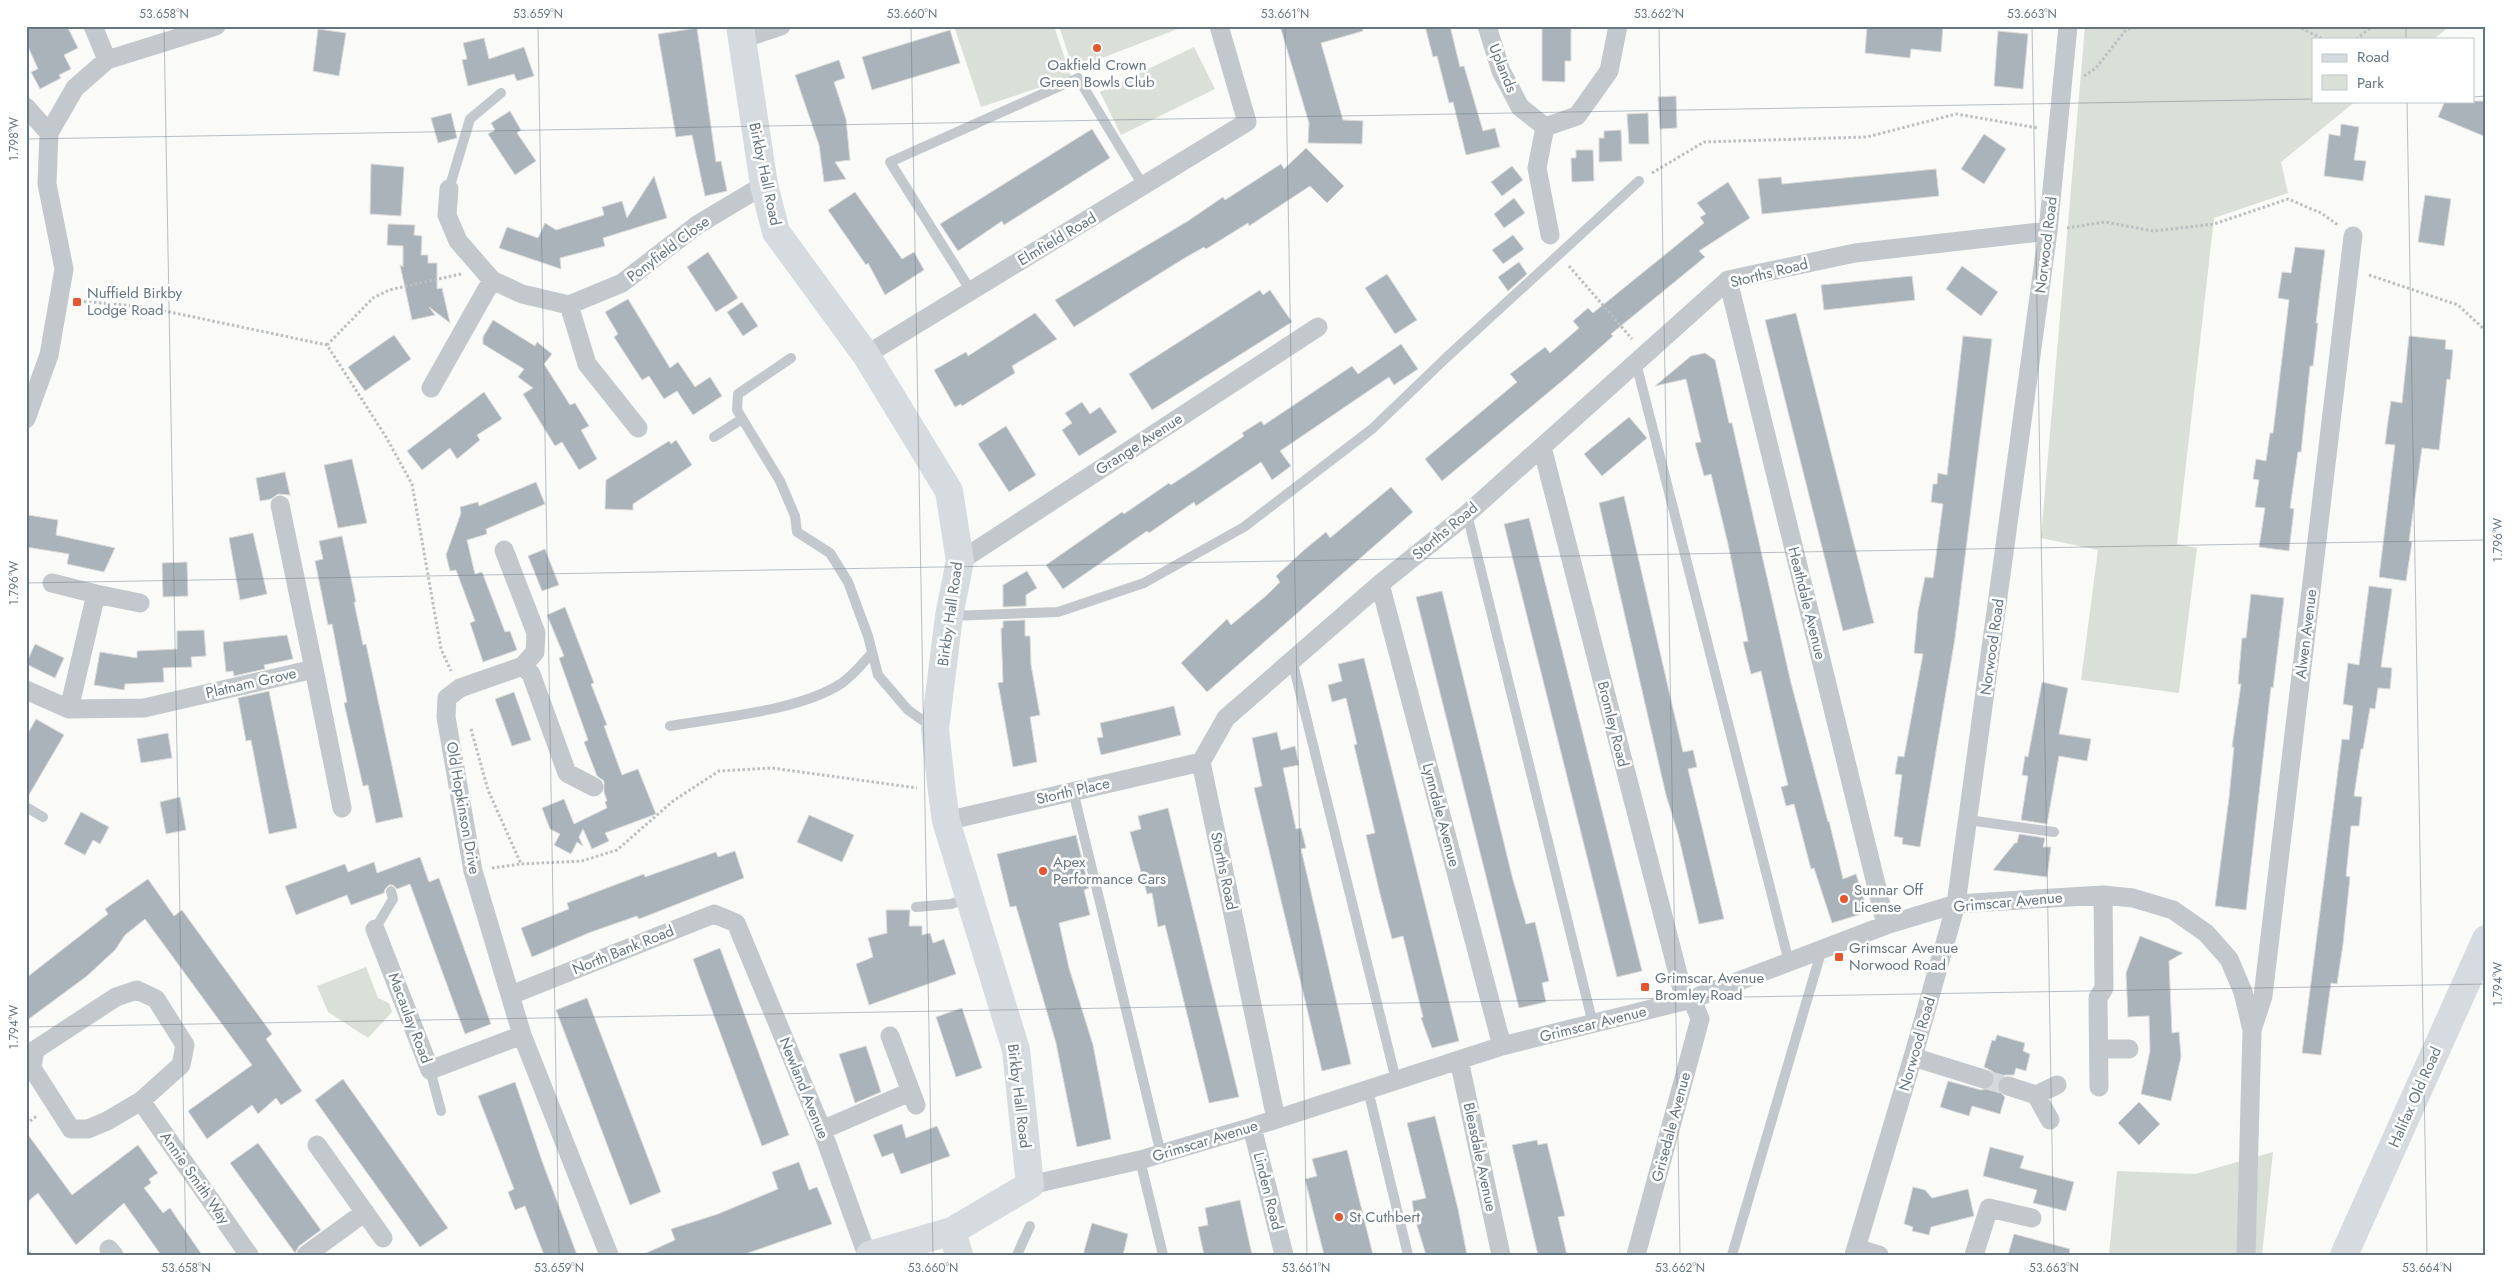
<svg xmlns="http://www.w3.org/2000/svg" width="2512" height="1281" font-family="Jost,sans-serif">
<style>
.green{fill:#dadfd7}
.building{fill:#aab3b9;stroke:#dcdcda}
.lines{fill:none;stroke-linecap:round;stroke-linejoin:round}
.street-tunnel{stroke:#d5d9db;stroke-width:19;stroke-dasharray:19 9;stroke-linecap:butt}
.path{stroke:#bbbfc2;stroke-width:3;stroke-dasharray:2.5 2.5;stroke-linecap:butt}
.lane{stroke:#c3c8cc;stroke-width:10}
.street{stroke:#c3c8cc;stroke-width:19}
.secondary{stroke:#d6dbdf;stroke-width:28}
.ticks{fill:none;stroke:#657683;stroke-width:1;stroke-opacity:0.45}
.poi-dot{fill:#e4572e;stroke:#fff;stroke-width:2}
.labels{text-anchor:middle;dominant-baseline:central;stroke-width:5;stroke-linejoin:round;paint-order:stroke}
.poi-label{font-size:15px;fill:#657683;stroke:#fff;text-anchor:start}
.street-label{font-size:15px;fill:#657683;stroke:#fff}
.neatline{fill:none;stroke:#657683;stroke-width:2}
.ticks-label{font-size:12px;text-anchor:middle;fill:#657683}
</style>
<rect width="100%" height="100%" fill="#fafaf8"/>
<!-- green -->
<path class="green" d="M954,26H1054L1071,77L981,107Z
M1059,26H1183V27L1073,69Z
M2085,26H2450L2434,39H2313V101H2356L2281,162L2288,193L2214,218L2177,544L2197,548L2179,693L2081,680L2098,550L2041,538Z
M1194,47L1215,89L1121,135L1100,92Z
M366,967L378,998L389,1003L392,1012L368,1038L328,1012L317,986Z
M2273,1152L2262,1255H2109L2117,1171L2195,1174Z"/>
<!-- building -->
<path class="building" d="M26,26H67L78,48L64,55L71,69L59,75L61,78L40,89L31,72L38,69L26,42Z
M1280,26H1362L1363,31L1321,43L1343,120L1363,121L1362,144L1308,143L1309,123Z
M1425,26H1450L1460,67L1464,66L1483,131L1495,128L1500,147L1466,155L1453,102L1449,103L1437,56L1433,57Z
M1542,26H1571V61H1565V82L1542,81Z
M1867,26H1943L1941,52L1911,49L1910,58L1865,53Z
M697,28L716,162L721,161L727,191L705,196L692,135L676,137L658,34Z
M318,29L346,33L339,76L313,71Z
M950,30L960,63L872,90L862,57Z
M1998,31L2028,34L2023,89L1994,86Z
M484,38L489,59L524,47L534,76L517,81L514,74L468,86L462,60L467,59L463,43Z
M839,60L845,78L834,82L846,119L850,160L835,162L846,179L824,182L819,145L795,75Z
M1676,96L1677,128L1660,129L1658,97Z
M2445,101H2486V137L2438,117Z
M510,111L521,130L517,133L536,161L515,175L488,134L495,130L491,123Z
M451,113L457,138L438,143L431,118Z
M1648,113L1649,144H1629L1627,114Z
M2341,124L2359,127L2354,160L2366,161L2363,181L2324,176L2329,134L2340,136Z
M1092,129L1110,158L1004,225L1002,221L958,251L940,224Z
M1621,130L1622,161L1599,162V138H1604V131Z
M1984,134L2006,149L1984,184L1961,169Z
M1306,148L1344,186L1327,203L1310,186L1249,226L1248,223L1206,249L1204,247L1183,259L1074,327L1055,300L1188,221L1223,197L1225,200L1281,164L1284,169Z
M1576,150H1593L1594,181L1572,182L1571,158H1576Z
M371,164L404,167L401,216L370,214Z
M1512,166L1523,180L1502,196L1491,182Z
M1936,169L1939,196L1762,214L1758,179L1781,177L1782,184Z
M654,176L667,218L603,238L605,246L560,258L561,269L499,248L507,227L538,238L545,223L556,230L604,215L602,207L622,201L627,218Z
M1728,182L1750,218L1699,251L1705,257L1611,334L1613,336L1568,376L1442,481L1425,459L1517,382L1510,374L1545,347L1550,353L1579,328L1573,321L1588,308L1593,313L1704,223L1700,217L1706,214L1697,203Z
M855,192L902,259L914,252L924,270L885,295L868,263L866,265L828,210Z
M2425,195L2451,199L2444,246L2418,242Z
M1514,198L1525,213L1504,228L1494,214Z
M388,224L415,225L414,235L422,236L421,255H428V263H437V289L442,288L450,323L429,307L435,315L412,320L400,265L403,267V246L387,245Z
M1513,235L1524,249L1503,264L1492,250Z
M2295,247L2325,250L2316,323H2318L2313,366H2310L2301,452H2298L2290,508L2294,509L2289,551L2259,547L2265,508L2255,507L2259,480L2253,479L2256,459L2266,461L2270,433H2273L2289,300L2278,298L2282,272L2291,273Z
M708,252L738,298L716,312L687,267Z
M1519,262L1527,274L1508,291L1498,277Z
M1962,266L1998,292L1981,316L1946,289Z
M1387,274L1417,320L1395,334L1365,288Z
M1912,276L1915,300L1824,310L1821,285Z
M1260,290L1263,295L1270,290L1292,322L1152,410L1129,374Z
M628,299L670,368L678,362L695,387L710,377L722,396L693,415L677,391L664,399L649,376L642,380L614,337L618,334L605,312Z
M742,302L758,326L743,336L727,312Z
M1035,313L1057,339L1012,366L1015,373L962,406L961,404L955,407L934,370L966,352L968,356Z
M1796,313L1874,623L1843,631L1765,320Z
M493,320L535,346L537,342L552,354L544,364L570,405L575,403L589,426L581,430L597,459L579,470L562,442L555,446L523,394L533,388L518,377L524,369L483,344V337Z
M394,335L411,359L365,391L348,367Z
M1963,336L1992,339L1955,638L1920,847L1902,844L1903,838L1894,836L1902,775L1895,774L1898,756L1904,757L1923,654L1914,653L1918,611L1925,577L1933,578L1943,504L1931,502L1933,484H1937L1938,473L1947,475Z
M2409,336L2446,340L2445,349L2453,350L2450,380L2447,379L2439,450L2422,448L2409,541L2412,542L2406,581L2379,577L2395,445L2385,444L2388,421L2391,401L2402,403Z
M1401,344L1418,369L1394,385L1389,377L1280,451L1291,466L1272,480L1261,462L1196,506L1194,502L1149,533L1147,531L1063,589L1046,565L1122,512L1124,514L1169,483L1171,485L1197,468L1244,436L1242,433L1261,421L1264,425L1352,366L1358,374Z
M1705,353L1715,360L1729,423H1732L1791,683L1828,822L1829,821L1843,879L1856,874L1868,912L1832,923L1814,868L1811,869L1794,804L1786,806L1781,787L1788,785L1778,744L1761,671L1751,674L1743,642L1748,641L1728,544L1711,474L1704,476L1695,443L1701,442L1686,379L1655,386L1691,356Z
M484,392L502,419L477,435L480,440L457,459L450,448L422,470L407,451Z
M1082,402L1090,414L1100,407L1117,432L1079,456L1062,430L1072,423L1065,413Z
M1629,417L1647,438L1602,476L1584,454Z
M1006,426L1036,475L1009,492L978,444Z
M676,440L692,465L633,504V510L605,509L606,480L669,441L671,444Z
M352,459L367,523L338,528L324,465Z
M285,472L290,495L278,494L271,499L260,501L256,478Z
M536,482L545,504L486,529L487,534L467,540L475,574L482,572L505,632L510,631L517,650L483,662L470,623L475,621L456,570L450,571L446,555L461,513L460,507L478,502L479,506Z
M1391,487L1413,512L1207,692L1181,663L1227,619L1231,625L1267,595L1280,582L1276,576L1304,550L1326,532L1330,538Z
M1624,496L1683,752L1693,750L1697,767L1688,769L1724,919L1699,924L1678,834L1666,795L1599,503Z
M28,515L58,520L56,535L115,548L104,572L67,564L69,554L26,547Z
M1529,518L1642,971L1617,977L1504,524Z
M253,533L267,594L240,600L229,538Z
M342,536L356,602H354L363,645L366,644L403,817L376,823L368,785L363,786L352,738L344,703L347,702L332,624L328,625L315,561L323,559L319,541Z
M545,549L559,585L542,591L528,556Z
M187,562L188,596L163,597L162,563Z
M1027,571L1037,588L1026,595V606L1003,607V585Z
M2369,586L2392,589L2381,667L2392,668L2390,689L2378,688L2375,709L2370,708L2363,749H2361L2354,796L2362,797L2359,826H2351L2346,876L2350,877L2343,944L2337,984L2331,983L2321,1055L2302,1053L2342,739L2349,740L2353,706L2343,704L2348,663L2359,665Z
M1442,591L1513,880L1526,924L1535,922L1549,981L1542,983L1546,1002L1519,1008L1416,597Z
M2251,594L2284,598L2273,688L2271,687L2246,910L2215,906L2229,798L2234,747H2232L2241,684H2238L2242,638H2246Z
M565,607L594,683L591,684L607,725L604,726L622,775L638,769L656,814L605,833L609,841L592,849L583,829L579,837L583,846L577,842L571,854L554,845L560,834L550,829L542,808L564,799L574,824L607,808L605,802L607,801L604,792V781L597,776L584,742L588,740L559,658L564,656L547,615Z
M1025,620V636H1030L1031,665L1040,715L1030,717L1037,762L1013,767L998,683L1003,682L1001,628H1003V621Z
M204,630L206,656L191,657L192,667L163,668L164,682L125,684L124,690L94,685L100,652L137,658V651L177,649V631Z
M287,635L293,659L264,665L265,669L234,676L233,671L226,672L223,642Z
M35,644L64,658L55,678L26,664Z
M1364,658L1459,1041L1432,1048L1421,1018L1423,1017L1403,936L1392,939L1380,894L1366,835L1375,833L1354,745L1357,744L1346,698L1332,702L1328,685L1342,681L1338,664Z
M2042,682L2068,688L2059,734L2091,739L2087,761L2059,756L2047,824L2021,820L2028,776L2022,775L2025,756L2028,757Z
M269,691L297,828L269,834L251,740L246,741L238,698Z
M514,692L531,740L512,746L495,699Z
M1174,706L1181,735L1101,755L1097,738L1103,737L1100,723Z
M36,719L64,735L26,800V737Z
M1277,732L1281,750L1295,746L1299,765L1283,768L1296,829L1301,828L1306,848L1301,849L1351,1064L1322,1071L1254,788L1262,786L1252,738Z
M168,733L172,758L141,763L137,739Z
M180,797L186,830L166,834L160,802Z
M1168,808L1239,1097L1209,1103L1165,925L1158,927L1152,893L1147,894L1130,832L1141,829L1138,816Z
M81,812L109,827L100,844L93,840L85,855L64,844Z
M809,815L854,835L842,862L797,842Z
M2019,834L2045,838L2043,847H2051L2047,877L1993,870L2015,843H2017Z
M1076,835L1089,888L1084,890L1090,915L1059,923L1069,968L1093,1045L1111,1139L1077,1147L1056,1043L1016,906L1010,907L997,854Z
M735,851L744,878L639,919L637,916L591,932L532,957L521,928L569,909L567,903L644,874L645,877L716,852L718,857Z
M420,857L429,882L439,878L491,1024L465,1034L410,884L397,889L393,885H389L385,889L384,893L351,905L347,895L296,915L285,886L345,864L348,872L374,862L377,873Z
M148,879L174,916L182,910L240,990L272,1034L266,1039L302,1091L281,1105L276,1098L258,1114L252,1105L207,1139L188,1111L252,1065L145,919L125,935L115,950L87,976L26,1021V978L108,914L105,909Z
M886,910H910L909,926H922V935L930,933L933,943L944,939L956,974L869,1005L856,964L873,957L868,938L887,933Z
M2140,936L2183,953L2169,961L2172,1033L2179,1032L2181,1057L2171,1101L2141,1094L2150,1051L2149,1016L2128,1017L2126,973Z
M720,948L789,1135L762,1146L693,959Z
M587,998L661,1192L630,1205L556,1010Z
M962,1008L982,1068L956,1077L936,1017Z
M1997,1035L2025,1043L2023,1051L2030,1054L2026,1071L2016,1068L2014,1075H2005L1998,1082L1997,1089L2005,1097L2000,1114L1972,1106L1969,1116L1940,1107L1948,1081L1981,1090L1992,1087L1995,1076L1992,1071L1984,1067L1992,1040L1995,1041Z
M866,1046L881,1092L855,1103L839,1054Z
M343,1079L448,1228L420,1247L315,1100Z
M515,1082L542,1161L577,1255H544L525,1206L515,1210L508,1192L514,1189L478,1096Z
M2139,1102L2160,1124L2139,1145L2118,1123Z
M1435,1116L1458,1209L1467,1255H1426L1415,1219L1412,1201L1426,1198L1407,1123Z
M902,1124L906,1138L937,1126L950,1156L901,1174L893,1153L882,1157L873,1135Z
M26,1132L72,1195L138,1145L158,1173L149,1179L151,1183L144,1188L163,1213L170,1208L202,1255H161L124,1203L76,1245L38,1193L26,1203Z
M1537,1140L1538,1145L1547,1143L1565,1216L1558,1217L1567,1255H1538L1512,1145Z
M258,1143L321,1230L299,1246L295,1253L230,1163Z
M1990,1147L2024,1156L2020,1168L2074,1182L2066,1211L2033,1203L2037,1190L1983,1176Z
M1347,1150L1373,1255H1324L1305,1179L1317,1176L1312,1159Z
M799,1162L809,1190L817,1187L832,1224L742,1255H642L675,1240L671,1229L718,1214L778,1189L772,1172Z
M1913,1187L1925,1190L1932,1198L1968,1189L1974,1216L1931,1227L1929,1235L1912,1231L1913,1227L1904,1224Z
M1240,1200L1252,1255H1204L1198,1227L1208,1225L1205,1208Z
M1092,1223L1128,1234L1123,1255H1083Z
M2014,1234L2070,1249L2069,1255H2008Z"/>
<g class="lines">
<!-- street-tunnel -->
<path class="street-tunnel" d="M1984,1079L2008,1086"/>
<!-- path -->
<path class="path" d="M2297,26L2323,39
M2128,29L2145,26
M2356,39L2373,26
M2084,76L2096,68L2129,26
M1652,173L1704,142L1867,137L1956,114L2038,128
M2067,228L2105,222L2153,231L2214,224L2288,199L2321,213L2338,225
M1569,266L1632,339
M2369,275L2458,305L2486,331
M79,301L146,307L327,345L386,437L412,484L441,649L451,671
M327,345L373,298L389,290L461,274
M471,729L488,790L521,864L582,861L617,850L673,801L719,771L772,768L917,788
M492,868L521,864
M26,1124L38,1115
M26,1248L31,1255"/>
<!-- lane -->
<path class="lane" d="M449,189L470,119L501,93
M971,291L890,162L1078,78L1144,187
M791,358L738,394L737,410L780,481L795,516L797,532L830,553L848,582L868,636L878,675L908,710L932,727
M1636,363L1789,962
M714,437L742,419
M1467,514L1593,1024
M950,616L1058,612L1144,583L1244,527L1372,429L1447,357L1639,181
M1292,660L1396,1080
M670,726C720,717 800,711 842,683C853,675 863,663 872,653
M1073,791L1161,1154
M26,807L43,817
M1968,820L2054,832
M916,907L951,904L968,898
M375,929L393,899L391,891
M430,1070L441,1111
M1368,1090L1408,1255
M1140,1160L1163,1255
M1017,1255L1030,1226
M1732,1255L1822,949"/>
<!-- street -->
<path class="street" d="M93,26L107,60
M1487,26L1501,71L1520,107L1545,127L1577,116L1609,71L1618,26
M742,39L781,26
M26,107L49,133
M1545,127L1537,168L1550,235
M449,189L447,215L458,241L492,280L522,294L569,305L622,283L697,225L764,185
M1728,280L1886,925
M569,305L587,364L638,428
M866,355L1247,122L1219,26
M431,388L492,280
M26,419L49,355L64,269L47,184L49,133L75,88L107,60L216,26
M1542,447L1685,1001
M504,550L536,633L535,652L523,666L460,688L447,698L446,717L473,871L522,1035L609,1255
M960,561L1318,327
M52,583L96,594
M1380,584L1502,1046
M523,666L531,674L567,773L594,787
M314,669L342,808
M26,690L69,709L144,708L314,669L280,505
M69,709L96,594L140,603
M946,821L1201,762
M375,929L430,1070L522,1035
M137,990L156,999L185,1045L181,1065L141,1101L107,1121L88,1129H71L32,1068L35,1050L116,997Z
M511,995L714,914L736,923L822,1130L867,1255
M2252,1030L2263,996L2353,236
M890,1036L916,1105
M2099,1049H2129
M1913,1057L1984,1079
M1459,1060L1501,1255
M2008,1086L2036,1095L2057,1085
M2099,1087L2098,998L2104,988L2103,895
M2036,1095L2050,1120
M141,1101L249,1255
M1276,1119L1201,762L1226,718L1380,584L1467,514L1728,280L1855,253L2048,231
M1252,1127L1284,1255
M822,1130L910,1092
M317,1145L383,1238
M1030,1185L1140,1160L1252,1127L1502,1046L1692,999L1886,925L1956,904L2103,895L2133,898L2173,910L2206,933L2229,959L2243,992L2252,1030L2246,1255
M1856,1248L1879,1255
M109,1249L114,1255
M306,1255L365,1212
M1636,1255L1700,1019L1692,999
M1854,1255L1913,1057L1956,904L2048,231L2068,26
M1974,1255L1989,1208L2032,1218"/>
<!-- secondary -->
<path class="secondary" d="M740,26L764,185L776,232L866,355L949,491L960,561L949,616L935,729L942,792L946,821L1016,1050L1030,1185L952,1231L870,1255
M952,1231L959,1255
M2344,1255L2486,939"/>
</g>
<!-- ticks -->
<path class="ticks" d="M164,26L186,1255M538,26L559,1255M911,26L933,1255M1285,26L1307,1255M1659,26L1680,1255M2032,26L2054,1255M2406,26V39M2473,97L2486,96M2407,101L2427,1255M26,139L2313,99M26,583L2486,540M26,1027L2486,984"/>
<!-- markers -->
<g class="poi-dot">
<circle cx="1097" cy="48" r="5"/>
<rect x="72" y="297" width="10" height="10" rx="2.5"/>
<circle cx="1043" cy="871" r="5"/>
<circle cx="1844" cy="899" r="5"/>
<rect x="1834" y="952" width="10" height="10" rx="2.5"/>
<rect x="1640" y="982" width="10" height="10" rx="2.5"/>
<circle cx="1339" cy="1217" r="5"/>
</g>
<g class="labels">
<!-- poi labels -->
<g class="poi-label">
<text x="1097" y="65" text-anchor="middle">Oakfield Crown<tspan x="1097" dy="17">Green Bowls Club</tspan></text>
<text x="87" y="293">Nuffield Birkby<tspan x="87" dy="17">Lodge Road</tspan></text>
<text x="1053" y="862">Apex<tspan x="1053" dy="17">Performance Cars</tspan></text>
<text x="1854" y="890">Sunnar Off<tspan x="1854" dy="17">License</tspan></text>
<text x="1849" y="948">Grimscar Avenue<tspan x="1849" dy="17">Norwood Road</tspan></text>
<text x="1655" y="978">Grimscar Avenue<tspan x="1655" dy="17">Bromley Road</tspan></text>
<text x="1349" y="1217">St Cuthbert</text>
</g>
<!-- street labels -->
<g class="street-label">
<text transform="translate(1503 68) rotate(68)">Uplands</text>
<text transform="translate(765 174) rotate(78)">Birkby Hall Road</text>
<text transform="translate(1057 239) rotate(-31)">Elmfield Road</text>
<text transform="translate(2046 245) rotate(-83)">Norwood Road</text>
<text transform="translate(668 249) rotate(-37)">Ponyfield Close</text>
<text transform="translate(1769 273) rotate(-14)">Storths Road</text>
<text transform="translate(1139 444) rotate(-33)">Grange Avenue</text>
<text transform="translate(1445 531) rotate(-40)">Storths Road</text>
<text transform="translate(1807 603) rotate(76)">Heathdale Avenue</text>
<text transform="translate(950 614) rotate(-82)">Birkby Hall Road</text>
<text transform="translate(2306 634) rotate(-83)">Alwen Avenue</text>
<text transform="translate(1992 647) rotate(-82)">Norwood Road</text>
<text transform="translate(251 683) rotate(-13)">Platnam Grove</text>
<text transform="translate(1613 724) rotate(76)">Bromley Road</text>
<text transform="translate(1073 791) rotate(-13)">Storth Place</text>
<text transform="translate(463 808) rotate(80)">Old Hopkinson Drive</text>
<text transform="translate(1441 815) rotate(75)">Lynndale Avenue</text>
<text transform="translate(1224 871) rotate(78)">Storths Road</text>
<text transform="translate(2008 902) rotate(-5)">Grimscar Avenue</text>
<text transform="translate(623 950) rotate(-22)">North Bank Road</text>
<text transform="translate(410 1018) rotate(69)">Macaulay Road</text>
<text transform="translate(1593 1024) rotate(-14)">Grimscar Avenue</text>
<text transform="translate(1917 1044) rotate(-74)">Norwood Road</text>
<text transform="translate(804 1088) rotate(68)">Newland Avenue</text>
<text transform="translate(1019 1096) rotate(83)">Birkby Hall Road</text>
<text transform="translate(2415 1097) rotate(-66)">Halifax Old Road</text>
<text transform="translate(1671 1127) rotate(-75)">Grisedale Avenue</text>
<text transform="translate(1205 1141) rotate(-17)">Grimscar Avenue</text>
<text transform="translate(1480 1157) rotate(78)">Bleasdale Avenue</text>
<text transform="translate(195 1178) rotate(55)">Annie Smith Way</text>
<text transform="translate(1268 1191) rotate(76)">Linden Road</text>
</g>
</g>
<!-- border -->
<rect width="2512" height="1281" fill="none" stroke="#ffffff" stroke-width="55"/>
<!-- legend -->
<rect x="2312" y="38" width="162" height="65" fill="#ffffff" stroke="#c1c8cd"/>
<rect x="2322" y="54" width="25" height="8" fill="#d6dbdf" stroke="#c1c8cd"/>
<text x="2357" y="62" font-size="15" fill="#657683">Road</text>
<rect x="2322" y="75" width="25" height="15" fill="#dadfd7" stroke="#c1c8cd"/>
<text x="2357" y="88" font-size="15" fill="#657683">Park</text>
<rect x="28" y="28" width="2456" height="1226" class="neatline"/>
<g class="ticks-label">
<text x="164" y="18">53.658°N</text>
<text x="538" y="18">53.659°N</text>
<text x="912" y="18">53.660°N</text>
<text x="1285" y="18">53.661°N</text>
<text x="1659" y="18">53.662°N</text>
<text x="2032" y="18">53.663°N</text>
<text transform="translate(14 139) rotate(-90)" y="4">1.798°W</text>
<text transform="translate(2498 540) rotate(-90)" y="4">1.796°W</text>
<text transform="translate(14 583) rotate(-90)" y="4">1.796°W</text>
<text transform="translate(2498 984) rotate(-90)" y="4">1.794°W</text>
<text transform="translate(14 1027) rotate(-90)" y="4">1.794°W</text>
<text x="186" y="1272">53.658°N</text>
<text x="559" y="1272">53.659°N</text>
<text x="933" y="1272">53.660°N</text>
<text x="1306" y="1272">53.661°N</text>
<text x="1680" y="1272">53.662°N</text>
<text x="2054" y="1272">53.663°N</text>
<text x="2427" y="1272">53.664°N</text>
</g>
</svg>
